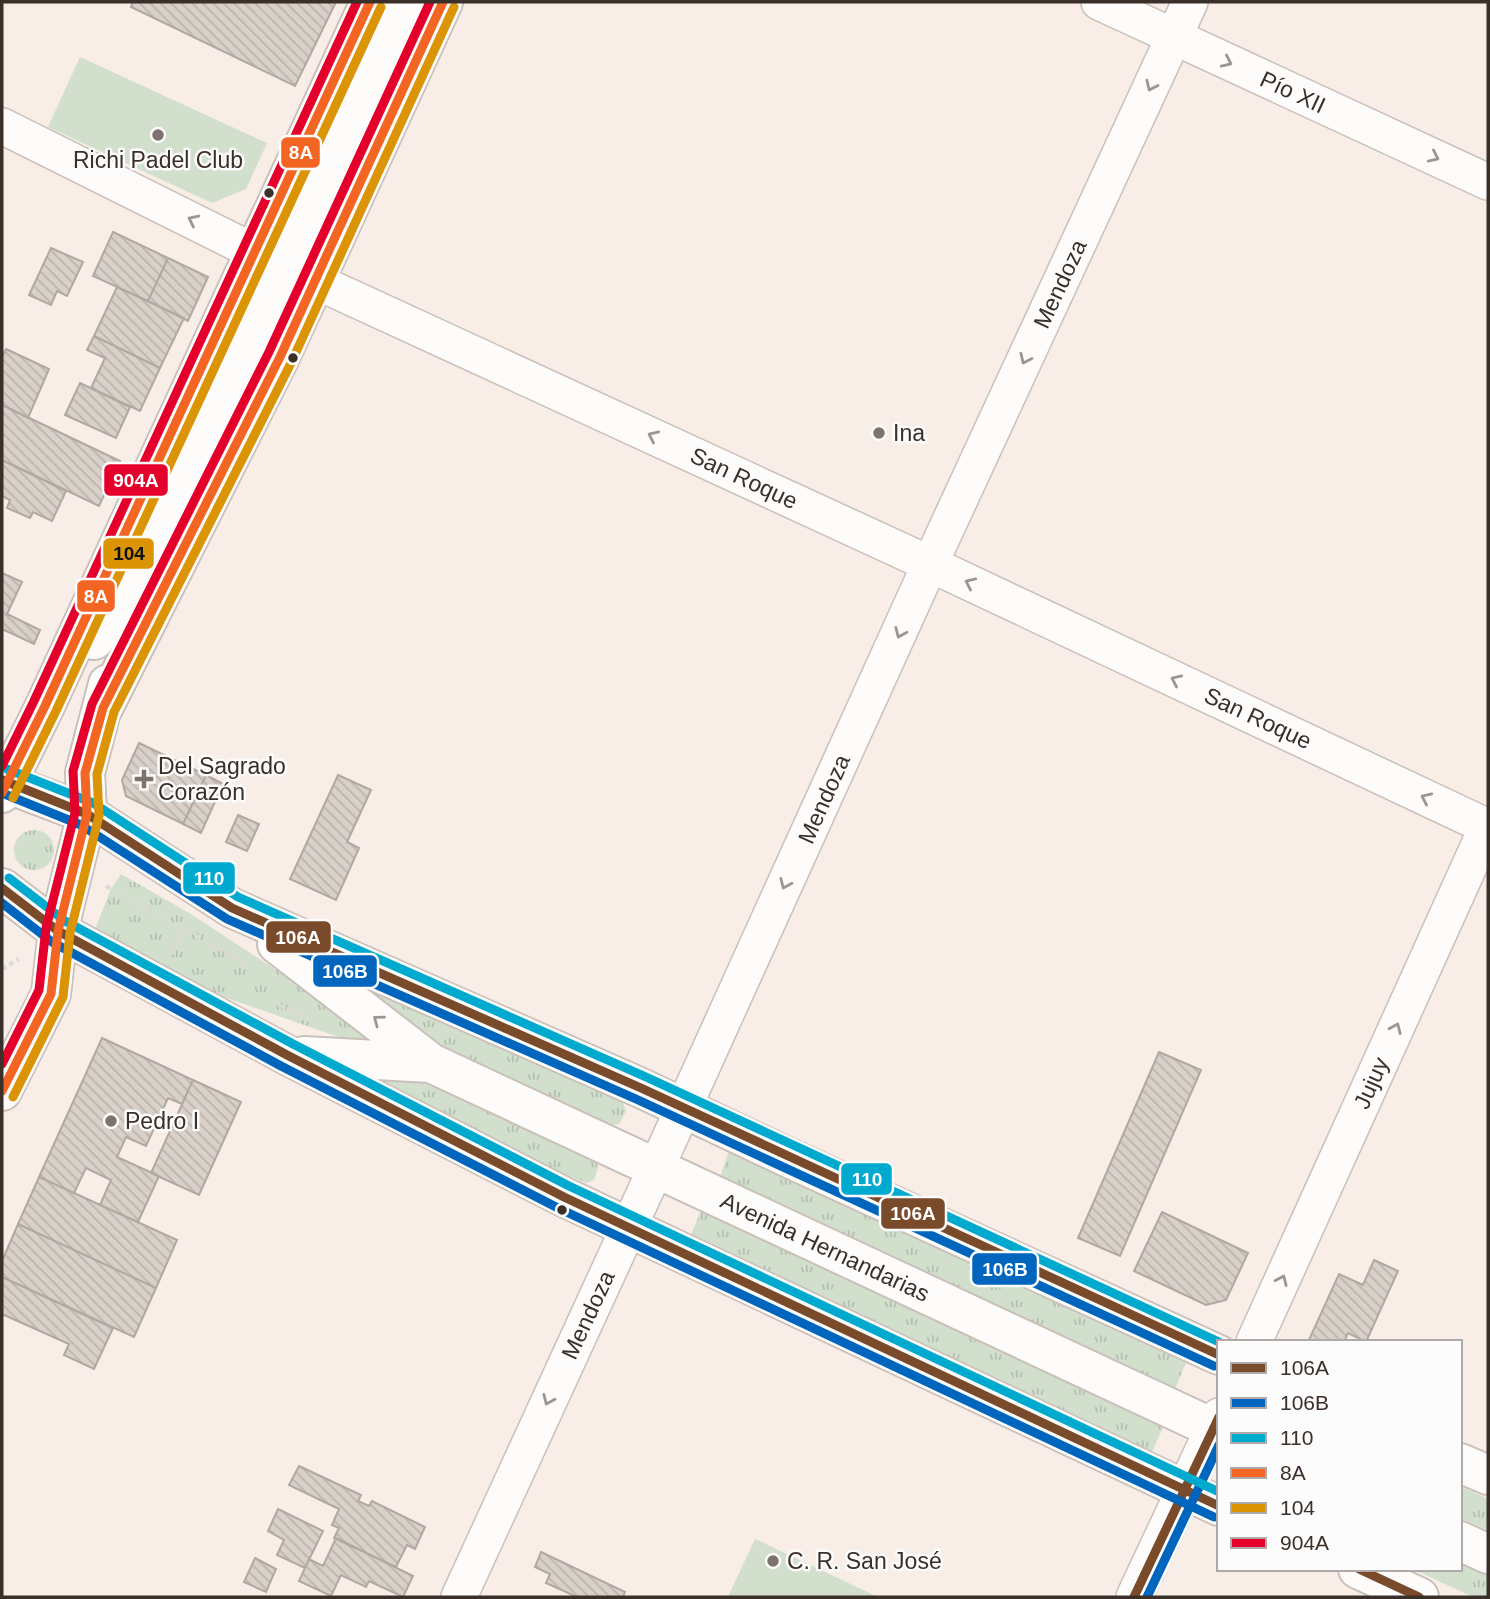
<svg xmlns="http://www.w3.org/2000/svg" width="1490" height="1599" font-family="Arial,sans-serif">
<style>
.grass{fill:url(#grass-tufts)}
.garden{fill:#d1dfcc}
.building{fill:url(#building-back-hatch);stroke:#b0a8a1;stroke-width:2}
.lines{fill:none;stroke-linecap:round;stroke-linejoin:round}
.street-casing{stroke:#cac0ba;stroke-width:38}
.primary-casing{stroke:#cac0ba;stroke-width:42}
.path{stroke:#dcd9d7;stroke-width:4.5;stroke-dasharray:5 3.5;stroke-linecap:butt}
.street{stroke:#fefcfb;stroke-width:35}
.primary{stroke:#fefcfb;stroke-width:38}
.bus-1-casing{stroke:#fcfcfc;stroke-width:14}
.bus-2-casing{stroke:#fcfcfc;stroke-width:14}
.bus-3-casing{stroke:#fcfcfc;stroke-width:14}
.bus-4-casing{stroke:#fcfcfc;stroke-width:14}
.bus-5-casing{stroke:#fcfcfc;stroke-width:14}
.bus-6-casing{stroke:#fcfcfc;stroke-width:14}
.bus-1{stroke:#7a4b2a;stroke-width:9}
.bus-2{stroke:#0065bd;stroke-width:9}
.bus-3{stroke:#00a9ce;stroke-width:9}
.bus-4{stroke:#f26522;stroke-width:9}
.bus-5{stroke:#db9406;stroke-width:9}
.bus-6{stroke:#e4002b;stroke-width:9}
.oneway{stroke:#9c9692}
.poi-dot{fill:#7d726c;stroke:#fcfcfc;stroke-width:2.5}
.bus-dot{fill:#3b2f29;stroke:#fcfcfc;stroke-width:2.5}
.labels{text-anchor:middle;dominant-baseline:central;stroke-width:5;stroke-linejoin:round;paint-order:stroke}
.street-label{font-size:23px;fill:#3b2f29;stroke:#fcfcfc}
.poi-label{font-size:23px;fill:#3b2f29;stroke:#fcfcfc;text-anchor:start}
.line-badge{stroke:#fcfcfc;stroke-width:2.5}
.badge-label{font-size:19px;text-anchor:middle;font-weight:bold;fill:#fff}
.pale-badge-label{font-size:19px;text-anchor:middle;font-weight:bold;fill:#111}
</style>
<defs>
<pattern id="grass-tufts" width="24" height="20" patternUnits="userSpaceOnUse" patternTransform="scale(1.75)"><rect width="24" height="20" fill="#d1dfcc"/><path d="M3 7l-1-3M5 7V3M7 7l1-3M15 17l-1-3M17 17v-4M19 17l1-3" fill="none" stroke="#b4c0af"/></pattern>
<pattern id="building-back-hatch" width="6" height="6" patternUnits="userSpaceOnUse" patternTransform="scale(1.75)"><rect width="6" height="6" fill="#d9d1c9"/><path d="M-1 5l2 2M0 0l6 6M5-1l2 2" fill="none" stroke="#bbb4ad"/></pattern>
</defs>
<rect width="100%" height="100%" fill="#f8ede7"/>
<!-- grass -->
<path class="grass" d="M14 850a20 20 0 1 1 40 0a20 20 0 1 1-40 0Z
M121,874L191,914L381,1039L373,1049L164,976L92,937L111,889Z
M316,958L622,1101L626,1111L619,1124L611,1125L441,1049Z
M380,1070L411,1073L596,1159L598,1168L594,1180L586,1183L367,1088Z
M729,1151L1186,1363L1174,1391L719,1180Z
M702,1208L1165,1423L1151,1454L690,1237Z
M1460,1486L1488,1499V1530L1460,1518Z
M1460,1557L1488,1570V1597H1473L1413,1569H1460Z"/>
<!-- garden -->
<path class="garden" d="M80,57L267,143L246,189L212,203L48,127Z
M755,1539L878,1597H728Z"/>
<!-- building -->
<path class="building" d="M133,2H336L295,86L131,7Z
M113,232L168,258L148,301L93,276Z
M51,248L83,262L67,296L57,291L51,305L29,295Z
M168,258L208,277L188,321L148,301Z
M117,287L184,318L160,368L94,336Z
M94,336L160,368L140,411L91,388L105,358L87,350Z
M6,349L49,369L28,418L2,405V357Z
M80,383L130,407L116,438L65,415Z
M2,405L120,461L99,506L2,460Z
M2,460L66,491L52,521L33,512L30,518L7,508L10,500L2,496Z
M2,573L22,582L7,614L40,630L34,644L2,629Z
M139,743L206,775L183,824L126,796L122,780Z
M206,775L223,784L201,833L183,824Z
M338,775L371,790L347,842L359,848L336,900L290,879Z
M238,815L259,824L247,851L226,842Z
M102,1038L193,1080L182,1104L168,1098L146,1146L126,1137L117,1157L159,1176L138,1222L100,1205L111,1180L86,1168L74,1193L39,1177Z
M1159,1052L1201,1070L1120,1256L1078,1238Z
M193,1080L241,1102L199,1195L151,1173Z
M39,1177L177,1240L156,1288L18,1224Z
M1162,1212L1248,1253L1226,1300L1206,1305L1134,1271Z
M18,1224L156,1288L134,1337L2,1277V1261Z
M1374,1260L1398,1271L1366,1342L1348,1333L1344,1342H1308L1339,1274L1363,1285Z
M2,1277L113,1328L94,1369L64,1355L69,1344L2,1314Z
M299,1466L361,1495L358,1501L369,1506L372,1501L425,1527L415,1549L407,1545L396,1567L334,1538L339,1528L332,1525L339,1509L289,1485Z
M278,1509L323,1531L305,1568L277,1555L284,1540L268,1531Z
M336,1538L413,1576L403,1597L369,1581L366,1587L341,1575L331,1596L299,1581L309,1559L323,1566Z
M541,1552L625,1592L623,1597H577L546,1583L550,1574L535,1567Z
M255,1558L276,1569L266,1592L244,1582Z"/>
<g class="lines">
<!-- street casing -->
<g class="street-casing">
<path id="street" d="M1099,2L1488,182
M2,126L285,267L930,564L1488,827
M1254,1342L1488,825
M459,1597L668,1142L930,564L1190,2
M1134,1597L1219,1416"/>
</g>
<!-- primary casing -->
<g class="primary-casing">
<path id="primary" d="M94,640L128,593L266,309L411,2
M103,708L280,357L443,2
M6,783L87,814L232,908L641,1088L789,1158L1219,1355
M2,793L45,706L370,2
M2,888L58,931L287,1055L564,1197L1219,1506
M277,944L431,1063L1219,1431
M304,1056L431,1063
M2,1091L51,994L58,931L87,814L85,773L108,684
M1460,1463L1488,1475
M1460,1541L1488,1554
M1358,1569L1419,1597"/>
</g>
<!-- path -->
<path class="path" d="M106,886L245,963
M171,954L184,927
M2,969L19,959
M273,1003L310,1018
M1473,1590L1488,1597"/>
<!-- street -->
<use href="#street" class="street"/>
<!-- primary -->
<use href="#primary" class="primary"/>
<!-- bus-1 casing -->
<g class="bus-1-casing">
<path id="bus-1" d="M2,780L87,814L232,908L641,1088L1219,1355
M2,888L58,931L287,1055L564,1197L1219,1506
M1359,1569L1419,1597
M1134,1597L1219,1417"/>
</g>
<!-- bus-2 casing -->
<g class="bus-2-casing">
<path id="bus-2" d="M2,793L81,825L227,919L636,1099L1214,1366
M2,903L52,942L281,1066L558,1208L1214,1517
M1147,1597L1219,1445"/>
</g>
<!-- bus-3 casing -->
<g class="bus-3-casing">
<path id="bus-3" d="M7,769L93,803L238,897L646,1077L1219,1342
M9,878L65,921L293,1044L569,1186L1219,1492"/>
</g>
<!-- bus-4 casing -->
<g class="bus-4-casing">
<path id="bus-4" d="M2,793L45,706L370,2
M2,1091L51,994L58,931L87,814L85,773L103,708L280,357L443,2"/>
</g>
<!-- bus-5 casing -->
<g class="bus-5-casing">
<path id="bus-5" d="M13,798L56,711L381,7
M13,1097L63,997L70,933L99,816L97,774L114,712L291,363L454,7"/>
</g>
<!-- bus-6 casing -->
<g class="bus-6-casing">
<path id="bus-6" d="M2,766L34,701L357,2
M2,1064L39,990L46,928L75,813L73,771L92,704L269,352L430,2"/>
</g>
<!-- bus-1 -->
<use href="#bus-1" class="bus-1"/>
<!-- bus-2 -->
<use href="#bus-2" class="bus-2"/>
<!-- bus-3 -->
<use href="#bus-3" class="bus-3"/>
<!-- bus-4 -->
<use href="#bus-4" class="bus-4"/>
<!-- bus-5 -->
<use href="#bus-5" class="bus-5"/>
<!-- bus-6 -->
<use href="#bus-6" class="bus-6"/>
</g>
<!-- one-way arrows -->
<defs><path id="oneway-chevron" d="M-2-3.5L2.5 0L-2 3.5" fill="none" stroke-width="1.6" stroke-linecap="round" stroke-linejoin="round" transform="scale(1.75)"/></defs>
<g class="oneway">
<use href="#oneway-chevron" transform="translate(1227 62) rotate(25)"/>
<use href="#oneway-chevron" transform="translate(1151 86) rotate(115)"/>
<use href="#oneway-chevron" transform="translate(1434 157) rotate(25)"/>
<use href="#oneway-chevron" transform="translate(193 220) rotate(-154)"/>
<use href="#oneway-chevron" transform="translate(1025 359) rotate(115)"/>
<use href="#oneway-chevron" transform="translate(653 436) rotate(-155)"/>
<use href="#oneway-chevron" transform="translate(970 583) rotate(-155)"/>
<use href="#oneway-chevron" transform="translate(900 633) rotate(114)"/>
<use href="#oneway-chevron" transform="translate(1176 680) rotate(-155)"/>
<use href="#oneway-chevron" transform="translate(1426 798) rotate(-155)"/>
<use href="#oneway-chevron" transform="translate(785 884) rotate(114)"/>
<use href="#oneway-chevron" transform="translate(378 1020) rotate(-143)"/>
<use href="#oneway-chevron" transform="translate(1396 1028) rotate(-66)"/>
<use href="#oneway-chevron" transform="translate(1282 1280) rotate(-66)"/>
<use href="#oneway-chevron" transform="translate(548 1400) rotate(114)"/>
</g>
<!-- markers -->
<g class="poi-dot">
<circle cx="158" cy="135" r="7"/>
<circle cx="879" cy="433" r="7"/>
<path d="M140.5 768.5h7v7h7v7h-7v7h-7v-7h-7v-7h7z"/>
<circle cx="111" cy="1121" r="7"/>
<circle cx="773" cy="1561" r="7"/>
</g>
<g class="bus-dot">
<circle cx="269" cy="193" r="6"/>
<circle cx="293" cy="358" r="6"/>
<circle cx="562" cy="1210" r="6"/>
</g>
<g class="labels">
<!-- street labels -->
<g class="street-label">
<text transform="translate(1293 92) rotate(25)">Pío XII</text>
<text transform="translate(1060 284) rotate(-65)">Mendoza</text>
<text transform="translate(744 478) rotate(25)">San Roque</text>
<text transform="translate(1258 718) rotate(25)">San Roque</text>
<text transform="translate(824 799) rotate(-66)">Mendoza</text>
<text transform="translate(1371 1083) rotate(-66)">Jujuy</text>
<text transform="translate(825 1247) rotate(25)">Avenida Hernandarias</text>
<text transform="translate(588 1315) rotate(-65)">Mendoza</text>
</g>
<!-- poi labels -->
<g class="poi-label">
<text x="158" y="160" text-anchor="middle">Richi Padel Club</text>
<text x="893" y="433">Ina</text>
<text x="158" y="766">Del Sagrado<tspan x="158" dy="26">Corazón</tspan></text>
<text x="125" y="1121">Pedro I</text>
<text x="787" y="1561">C. R. San José</text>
</g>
</g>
<g class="line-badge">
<rect x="280" y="136" width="41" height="33" rx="7" fill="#f26522"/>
<rect x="103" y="463" width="66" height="34" rx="7" fill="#e4002b"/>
<rect x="102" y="537" width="53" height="33" rx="7" fill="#db9406"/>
<rect x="76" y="579" width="40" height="34" rx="7" fill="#f26522"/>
<rect x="182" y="861" width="54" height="34" rx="7" fill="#00a9ce"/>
<rect x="265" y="920" width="67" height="34" rx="7" fill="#7a4b2a"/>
<rect x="312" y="954" width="66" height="34" rx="7" fill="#0065bd"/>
<rect x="840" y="1162" width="53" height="34" rx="7" fill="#00a9ce"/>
<rect x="880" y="1197" width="66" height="33" rx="7" fill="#7a4b2a"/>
<rect x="971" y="1252" width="67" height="34" rx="7" fill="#0065bd"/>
</g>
<g class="badge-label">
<text x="301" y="159">8A</text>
<text x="136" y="487">904A</text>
<text x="96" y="603">8A</text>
<text x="209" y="885">110</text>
<text x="298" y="944">106A</text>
<text x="345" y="978">106B</text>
<text x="867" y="1186">110</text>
<text x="913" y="1220">106A</text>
<text x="1005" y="1276">106B</text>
</g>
<g class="pale-badge-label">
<text x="129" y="560">104</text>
</g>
<!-- border -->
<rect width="1490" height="1599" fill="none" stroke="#3b2f29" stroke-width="7"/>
<!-- legend -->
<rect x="1217" y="1340" width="245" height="231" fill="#fcfcfc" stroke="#afaaa8" stroke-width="2"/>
<rect x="1231" y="1363" width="35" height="10" fill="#7a4b2a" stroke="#afaaa8" stroke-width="2"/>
<text x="1280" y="1375" font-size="21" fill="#3b2f29">106A</text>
<rect x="1231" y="1398" width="35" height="10" fill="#0065bd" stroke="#afaaa8" stroke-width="2"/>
<text x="1280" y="1410" font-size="21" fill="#3b2f29">106B</text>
<rect x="1231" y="1433" width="35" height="10" fill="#00a9ce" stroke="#afaaa8" stroke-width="2"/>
<text x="1280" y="1445" font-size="21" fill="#3b2f29">110</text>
<rect x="1231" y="1468" width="35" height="10" fill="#f26522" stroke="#afaaa8" stroke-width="2"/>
<text x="1280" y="1480" font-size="21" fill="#3b2f29">8A</text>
<rect x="1231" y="1503" width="35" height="10" fill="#db9406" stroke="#afaaa8" stroke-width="2"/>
<text x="1280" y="1515" font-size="21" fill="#3b2f29">104</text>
<rect x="1231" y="1538" width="35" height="10" fill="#e4002b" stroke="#afaaa8" stroke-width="2"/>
<text x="1280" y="1550" font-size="21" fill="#3b2f29">904A</text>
</svg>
